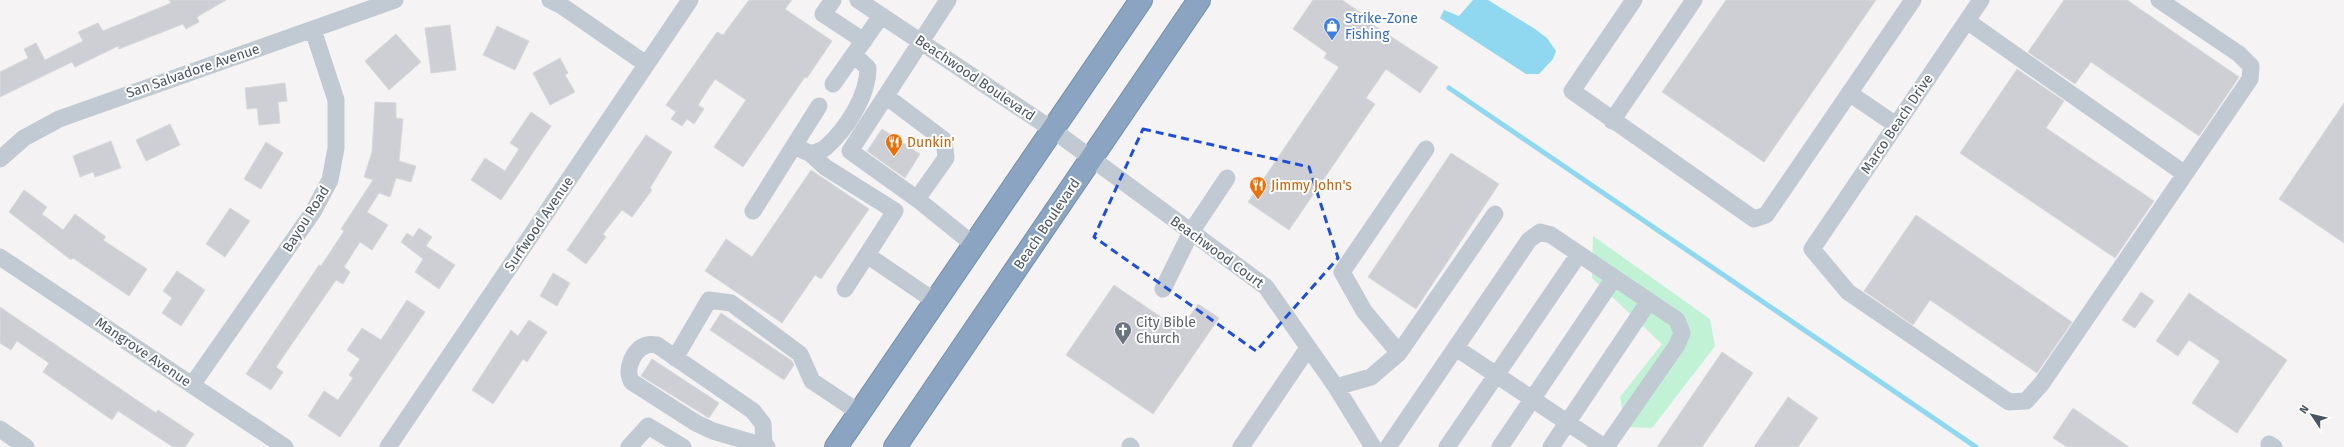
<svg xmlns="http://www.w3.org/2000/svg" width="2344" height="447" font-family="'Fira Sans',sans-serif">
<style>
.green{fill:#c2f2d6}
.water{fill:#8fd8ef}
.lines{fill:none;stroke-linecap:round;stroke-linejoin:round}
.stream{stroke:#8fd8ef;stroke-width:5}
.building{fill:#cdcfd5;stroke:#d7d9de}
.highway-casing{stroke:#758fae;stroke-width:24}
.minor{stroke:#c1cad2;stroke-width:17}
.highway{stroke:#8aa4c2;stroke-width:22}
.marked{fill:none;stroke:#1d4ed8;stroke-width:3;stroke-dasharray:8 5;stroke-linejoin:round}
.labels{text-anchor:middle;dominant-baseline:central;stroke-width:4;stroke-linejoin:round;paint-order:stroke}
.shop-label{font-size:14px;fill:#366cbe;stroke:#fff;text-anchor:start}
.street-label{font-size:14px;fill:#4a5561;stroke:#fff}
.food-label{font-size:14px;fill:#c56008;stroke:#fff;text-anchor:start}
.worship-label{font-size:14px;fill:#5b616d;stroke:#fff;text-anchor:start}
</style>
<rect width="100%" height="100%" fill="#f5f3f3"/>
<!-- green -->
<path class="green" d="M1593,236L1710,319L1715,346L1652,428L1625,427L1620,397L1662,344L1592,278Z"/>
<!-- water -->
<path class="water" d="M1473,0H1488L1535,29L1547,38L1556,51L1553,59L1539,74H1526L1440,18L1444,10L1459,16Z"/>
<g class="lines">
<!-- stream -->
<path class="stream" d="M1449,88L1976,447"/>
</g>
<!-- building -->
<path class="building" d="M169,0H226L197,17L199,22L186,29L183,24L119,49L118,46L75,67L72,62L0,97V72L28,58L24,49L36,43L45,60L83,41L78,32L98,23L103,31L171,3Z
M749,0H792L785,9L832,41L807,78L805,77L743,167L714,147L746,100L715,79L698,105L704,109L694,124L687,119L682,126L671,119L676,112L666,105L717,32L723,35Z
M1313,0H1342L1370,19L1367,21L1438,67L1420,93L1386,69L1366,98L1375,104L1289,230L1248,202L1339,67L1324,58L1327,53L1293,29Z
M1726,0H1876L1764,162L1662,92Z
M2064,0H2127L2239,77L2199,136L2091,62L2075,84L2028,52Z
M450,25L456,70L431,73L425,28Z
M497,26L529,41L515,70L483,55Z
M396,34L421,62L389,90L365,61Z
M560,58L568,73L565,75L575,92L550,105L533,73Z
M2017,69L2064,101L2046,128L2154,201L2115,258L1960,153Z
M285,83L287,101L278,102L280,123L259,125L257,108L247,109L245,88Z
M375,102L396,103V118L403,119L399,161L416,166L411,182L396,178L390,197L379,193L367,212L388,225L372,250L360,242L344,267L350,272L343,284L336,280L276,367L283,372L271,390L246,374L319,265L321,266L344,231L341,229L373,180L364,177L372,152Z
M2344,103V243L2279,199Z
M531,112L551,126L501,200L471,180L485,158L505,171L519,149L510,143Z
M170,124L180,145L146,161L136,140Z
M882,129L920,154L905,178L867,151Z
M646,135L672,152L650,188L652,190L632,217L622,210L603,234L606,237L586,264L567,250Z
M111,141L121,168L95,177L93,172L80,177L73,156Z
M266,142L283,153L261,189L244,179Z
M1451,153L1499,184L1416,309L1368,277Z
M811,170L869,209L821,279L815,275L782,323L705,271L726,239L752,257Z
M24,190L47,207L42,214L63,230L75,214L106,237L103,240L147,269L129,296L73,258L71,260L9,212Z
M230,208L250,221L225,257L206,244Z
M1916,215L2072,322L2037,373L1930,300L1913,325L1864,291Z
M419,228L432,237L426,246L455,265L439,289L415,272L423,259L401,242L407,233L413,237Z
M177,271L205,290L181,326L162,313L172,298L163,291Z
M553,273L570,283L557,306L540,296Z
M1114,285L1180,330L1198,304L1219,318L1153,414L1066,355Z
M2141,292L2154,301L2135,328L2122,320Z
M2189,293L2287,360L2237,433L2192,403L2220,361L2189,340L2178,356L2156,341Z
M407,300L425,312L340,437L308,416L324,391L338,400L353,378L349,375L360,359L347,350L362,328L381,340Z
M0,307L156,413L158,410L194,434L185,447H173L118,411L112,420L43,372L49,363L17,341L11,350L0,343Z
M721,313L792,361L794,365L784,380L710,330Z
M529,320L547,332L527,362L523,359L493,404L472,390L511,330L518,336Z
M1722,352L1753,373L1702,447H1657Z
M652,359L719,403L709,418L641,376Z
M1788,397L1818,418L1798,447H1754Z
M2073,408L2129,447H2067L2053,438Z"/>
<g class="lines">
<!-- highway casing -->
<g class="highway-casing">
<path id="highway" d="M836,447L1141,0
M895,447L1199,0"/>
</g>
<!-- minor -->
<path class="minor" d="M550,0L562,6L646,64
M833,0L823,14L864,41
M858,0L1053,130L1266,287L1336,387L1373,447
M948,0L850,151L917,199L974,245
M1634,0L1572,91L1754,219L1766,215L1913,0
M1981,0L1812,249L1848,292L2009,402L2026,401L2042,383L2250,79L2251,66L2239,54L2159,0
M1967,21L2185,174
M833,84L881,16
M1849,93L1896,125
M887,97L944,140L946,158L917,199
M1612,121L1694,0
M794,146L811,154C815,152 821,151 825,148C846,130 868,96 868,68L854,55
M811,154L825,167L895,211L845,289
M0,159L24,138L59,119L395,0
M753,211L819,106
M867,255L936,302
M0,257L285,447
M1163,289L1191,232L1227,178
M1456,348L1604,447
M1399,353L1364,311L1342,272L1426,149
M675,358L709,300L731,303L800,354L812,381L860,413
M192,385L313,212L330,180L336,148V100L313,30
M1336,387L1371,377L1399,353L1495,214
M0,429L26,447
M2269,444L2274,447
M764,445L763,424L753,411L657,345C654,345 650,344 647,345C633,349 624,371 632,382L696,423L713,431L767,447
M1130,446L1131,447
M388,447L690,0
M629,447L648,426L683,447
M1241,447L1308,348
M1388,447L1529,240L1540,232L1551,235L1677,320L1682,333L1677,345L1606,447
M1447,447L1579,254
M1500,447L1614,278
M1551,447L1649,301"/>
<!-- highway -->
<use href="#highway" class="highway"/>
</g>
<!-- marked area -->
<path class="marked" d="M1143,129L1309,167L1338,258L1256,351L1094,237Z"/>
<!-- icons -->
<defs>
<g id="shop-pin" transform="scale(0.9)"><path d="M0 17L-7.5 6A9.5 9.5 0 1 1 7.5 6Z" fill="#3f7fe0" stroke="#fff"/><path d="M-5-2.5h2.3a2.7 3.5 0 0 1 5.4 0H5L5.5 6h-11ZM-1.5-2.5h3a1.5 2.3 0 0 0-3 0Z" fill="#fff"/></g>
<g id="restaurant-pin" transform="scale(0.9)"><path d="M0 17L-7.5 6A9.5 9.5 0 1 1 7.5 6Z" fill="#e8710a" stroke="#fff"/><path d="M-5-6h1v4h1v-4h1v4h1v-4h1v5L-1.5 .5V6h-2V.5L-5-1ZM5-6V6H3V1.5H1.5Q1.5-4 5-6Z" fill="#fff"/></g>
<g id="church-pin" transform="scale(0.9)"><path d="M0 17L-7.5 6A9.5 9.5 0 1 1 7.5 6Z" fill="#6b7280" stroke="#fff"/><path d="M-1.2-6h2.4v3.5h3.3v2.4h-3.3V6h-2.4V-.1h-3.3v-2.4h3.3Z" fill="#fff"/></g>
</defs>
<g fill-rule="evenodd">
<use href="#shop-pin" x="1332" y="26"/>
<use href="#restaurant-pin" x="894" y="142"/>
<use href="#restaurant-pin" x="1258" y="185"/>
<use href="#church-pin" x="1123" y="330"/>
</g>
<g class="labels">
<!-- shop labels -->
<g class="shop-label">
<text x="1345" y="18">Strike-Zone<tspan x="1345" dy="16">Fishing</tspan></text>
</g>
<!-- street labels -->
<g class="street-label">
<text transform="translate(193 71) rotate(-19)">San Salvadore Avenue</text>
<text transform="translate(975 78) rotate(34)">Beachwood Boulevard</text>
<text transform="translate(1897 124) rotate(-56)">Marco Beach Drive</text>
<text transform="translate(306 219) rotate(-58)">Bayou Road</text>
<text transform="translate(539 224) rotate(-56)">Surfwood Avenue</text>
<text transform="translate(1047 224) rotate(-56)">Beach Boulevard</text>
<text transform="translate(1217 252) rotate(36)">Beachwood Court</text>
<text transform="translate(143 352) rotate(34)">Mangrove Avenue</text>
</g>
<!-- food labels -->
<g class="food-label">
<text x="907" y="142">Dunkin'</text>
<text x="1271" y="185">Jimmy John's</text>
</g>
<!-- worship labels -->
<g class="worship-label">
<text x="1136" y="322">City Bible<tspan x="1136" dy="16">Church</tspan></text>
</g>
</g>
<!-- north arrow -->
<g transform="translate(2312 415) rotate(305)" stroke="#ffffff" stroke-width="3" paint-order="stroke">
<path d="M0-3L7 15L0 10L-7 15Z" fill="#4a5561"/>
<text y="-6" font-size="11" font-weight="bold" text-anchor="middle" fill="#4a5561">N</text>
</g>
</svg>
